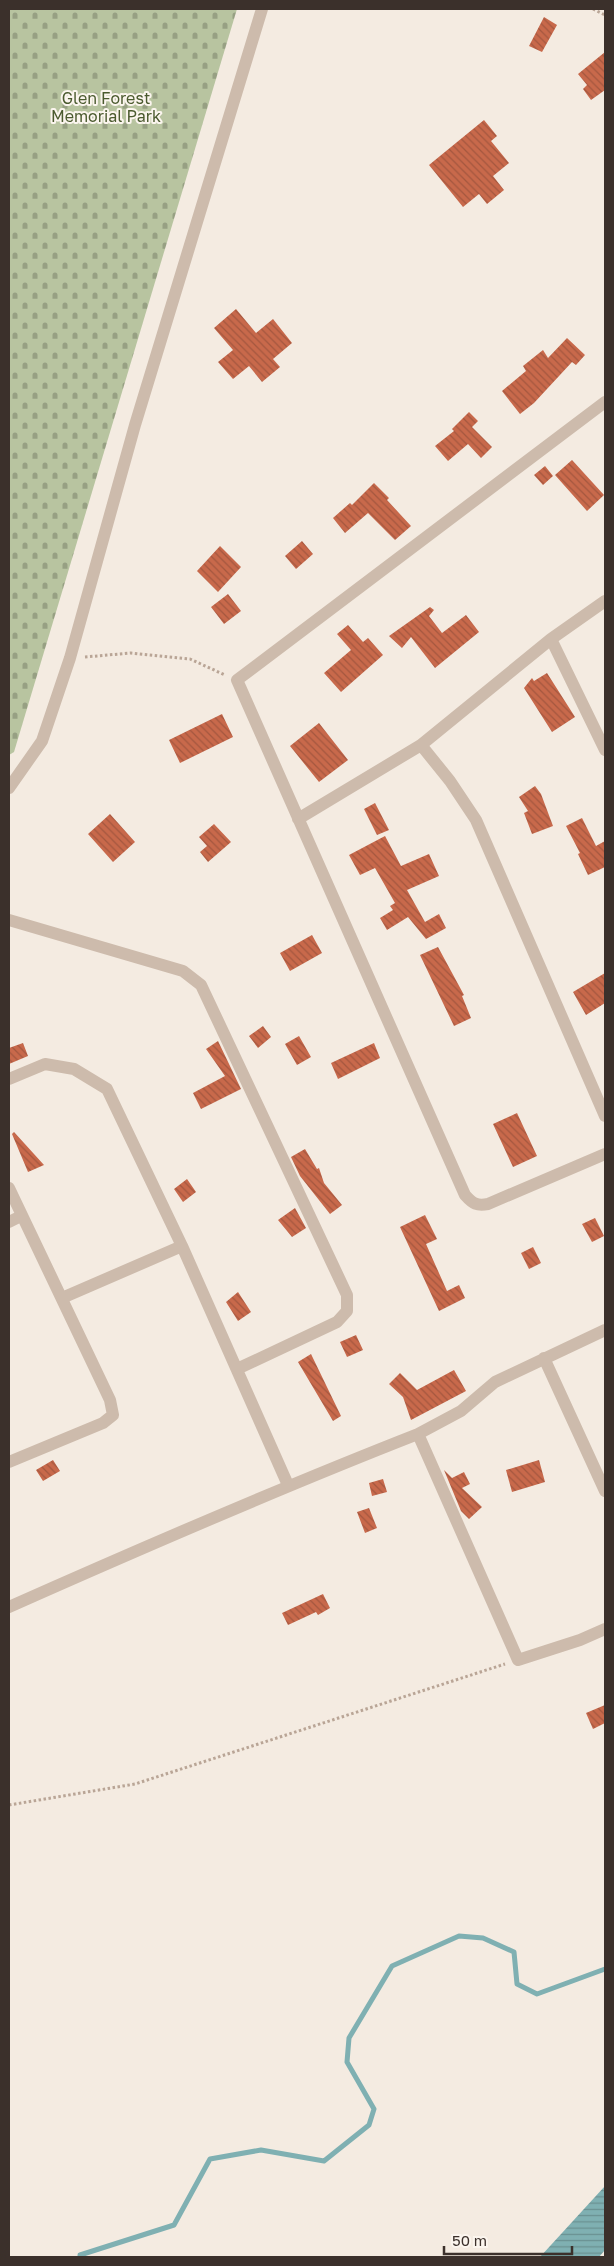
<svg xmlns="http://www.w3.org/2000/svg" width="614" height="2266" font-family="'Golos Text',sans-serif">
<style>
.cemetery{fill:url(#cemetery-stones)}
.water{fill:url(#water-rules)}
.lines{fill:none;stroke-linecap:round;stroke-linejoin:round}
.stream{stroke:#7fb0b2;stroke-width:5}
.building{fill:url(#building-back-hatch)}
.path{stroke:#b9a596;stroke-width:3;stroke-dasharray:2.5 2.5;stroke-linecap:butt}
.minor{stroke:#cdbbac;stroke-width:12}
.tertiary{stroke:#cdbbac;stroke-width:12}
.labels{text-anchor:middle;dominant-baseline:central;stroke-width:4;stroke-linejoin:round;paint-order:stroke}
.park-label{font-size:16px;fill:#4a5a2e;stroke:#fbf5ee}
</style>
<defs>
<pattern id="cemetery-stones" width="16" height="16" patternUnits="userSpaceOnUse" patternTransform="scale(1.25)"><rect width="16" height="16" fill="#b8c4a0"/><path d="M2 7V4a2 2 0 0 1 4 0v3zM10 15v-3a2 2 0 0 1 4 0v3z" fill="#97a083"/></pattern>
<pattern id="water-rules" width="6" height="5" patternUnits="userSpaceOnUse" patternTransform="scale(1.25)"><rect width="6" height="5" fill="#7fb0b2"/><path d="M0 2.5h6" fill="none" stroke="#699091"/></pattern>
<pattern id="building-back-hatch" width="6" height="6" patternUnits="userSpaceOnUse" patternTransform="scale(1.25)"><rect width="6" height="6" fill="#c8694b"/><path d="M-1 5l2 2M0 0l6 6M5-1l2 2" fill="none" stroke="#a4573f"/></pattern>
</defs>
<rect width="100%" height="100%" fill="#f4ebe1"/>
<!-- cemetery -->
<path class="cemetery" d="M9,9H237L14,752L9,755Z"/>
<!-- water -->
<path class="water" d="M605,2186V2250L599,2257H540Z"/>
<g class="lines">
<!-- stream -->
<path class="stream" d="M80,2257V2255L174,2225L210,2159L261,2150L324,2161L369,2125L374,2109L347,2062L349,2038L392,1966L459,1936L483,1938L514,1952L517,1984L537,1994L605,1969"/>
</g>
<!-- building -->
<path class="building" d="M544,17L557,25L542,52L529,46Z
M605,52V90L591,100L583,89L587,85L578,74Z
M484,120L497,136L491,141L509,163L493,176L504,190L487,204L479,194L463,207L429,165Z
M236,309L256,333L273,319L292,343L273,359L280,367L262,382L249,366L233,379L218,362L233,350L214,328Z
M567,338L585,355L576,365L572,362L534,403L520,414L502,391L526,371L523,366L543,350L548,358Z
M469,412L478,421L472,427L492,447L481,458L468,444L448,461L435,446L454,431L452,429Z
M572,460L604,495L587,511L555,475Z
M545,466L553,476L543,485L534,475Z
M374,483L389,498L387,500L411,526L395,540L368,513L345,533L333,518L350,503L352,505Z
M302,541L313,554L296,569L285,556Z
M220,546L241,567L218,592L197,571Z
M228,594L241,611L224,624L211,607Z
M430,607L434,610L429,616L442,633L466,615L479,632L435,668L411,637L402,648L389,636Z
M348,625L363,642L368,638L383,655L341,692L324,673L351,650L337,634Z
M547,673L575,717L552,732L524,688L532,678L534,681Z
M222,714L233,737L180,763L169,740Z
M319,723L348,760L319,782L290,746Z
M535,786L541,794L553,826L532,834L524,813L528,811L519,797Z
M375,803L389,830L377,835L364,809Z
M110,814L135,842L113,862L88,834Z
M582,818L596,846L605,841V867L588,875L578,854L580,853L566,826Z
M214,824L231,842L208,862L200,852L207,846L199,837Z
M385,836L401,866L429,854L439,876L407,890L425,922L439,914L446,928L426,939L408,917L387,930L380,918L393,910L390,906L395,903L375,868L360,875L349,855Z
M312,935L322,953L290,971L280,953Z
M438,947L464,995L462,996L471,1018L454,1026L420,955Z
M605,973V1003L586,1015L573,992Z
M263,1026L271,1037L258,1048L249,1036Z
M299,1036L311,1057L297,1065L285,1044Z
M218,1041L241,1089L201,1109L193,1093L225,1076L206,1049Z
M23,1043L28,1056L9,1064V1048Z
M374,1043L380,1058L338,1079L331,1063Z
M517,1113L537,1156L513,1167L493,1124Z
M14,1132L44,1165L28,1172L12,1134Z
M305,1149L317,1169L319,1168L324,1183L342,1205L330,1214L300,1176L291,1157Z
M187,1179L196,1192L183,1202L174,1189Z
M295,1208L306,1228L292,1237L278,1220Z
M425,1215L437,1239L426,1244L447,1291L459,1285L465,1298L439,1311L400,1227Z
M595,1218L604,1236L592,1242L582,1224Z
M533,1247L541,1263L529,1269L521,1253Z
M238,1292L251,1312L238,1321L226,1302Z
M356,1335L363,1350L347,1357L340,1342Z
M311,1354L341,1416L333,1421L298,1362Z
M454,1370L466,1391L411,1420L403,1397L389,1384L400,1373L417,1390Z
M53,1460L60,1471L43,1481L36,1470Z
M539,1460L545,1482L512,1492L506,1470Z
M444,1470L452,1478L464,1472L470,1484L462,1488L482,1507L469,1519L461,1511Z
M383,1479L387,1492L372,1496L369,1483Z
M369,1508L377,1528L365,1533L357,1512Z
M323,1594L330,1608L318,1615L316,1612L288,1625L282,1613Z
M605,1705V1723L593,1729L586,1713Z"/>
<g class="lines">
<!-- path -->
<path class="path" d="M593,9L605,15
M85,657L131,653L190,659L225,675
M9,1805L135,1784L505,1664"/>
<!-- minor -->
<path class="minor" d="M605,402L237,680L465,1195C473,1204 477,1206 488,1204L605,1154
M551,639L605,750
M421,745L450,781L476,820L605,1116
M298,819L421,745L551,639L605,601
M9,920L183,971L201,985L347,1295V1311L337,1322L237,1369
M9,1079L45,1064L74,1069L107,1089L182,1246L288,1485
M9,1188L110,1400L113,1415L103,1423L9,1462
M9,1222L21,1216
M62,1298L182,1246
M605,1330L495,1382L461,1411L418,1434L518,1660L580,1640L605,1629
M544,1358L605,1491
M9,1607C144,1547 280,1488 418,1434"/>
<!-- tertiary -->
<path class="tertiary" d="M9,788L42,741L70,658L135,425L262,9"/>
</g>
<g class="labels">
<!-- park labels -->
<g class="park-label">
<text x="106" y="98">Glen Forest<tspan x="106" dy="18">Memorial Park</tspan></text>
</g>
</g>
<!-- border -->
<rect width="614" height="2266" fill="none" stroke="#3b302b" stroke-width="20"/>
<!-- scale -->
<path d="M444 2246v8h128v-8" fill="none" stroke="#3b302b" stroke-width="2.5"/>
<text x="452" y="2246" font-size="15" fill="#3b302b" stroke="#fbf5ee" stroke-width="4" paint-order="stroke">50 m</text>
</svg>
